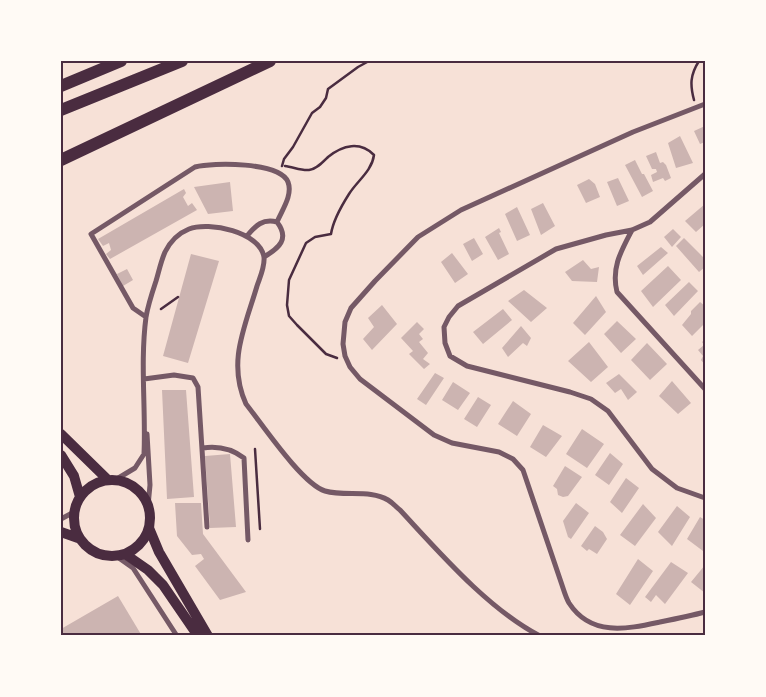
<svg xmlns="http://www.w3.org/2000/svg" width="766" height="697" font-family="'Playfair Display',serif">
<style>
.building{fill:#ccb4b1}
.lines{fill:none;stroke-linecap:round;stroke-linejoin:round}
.path{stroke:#4a2c40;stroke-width:2.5}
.minor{stroke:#755966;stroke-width:5}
.secondary{stroke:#4a2c40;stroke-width:10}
.motorway{stroke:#4a2c40;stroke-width:12}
.neatline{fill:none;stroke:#4a2c40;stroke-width:2}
</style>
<rect width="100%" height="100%" fill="#f7e1d7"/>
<!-- building -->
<path class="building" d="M705,126V142L700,144L694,131Z
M680,136L693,163L676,168L668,143Z
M656,152L660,163L663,162L666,165L671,178L665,181L663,178L653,182L651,175L657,172L656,169H652L646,156Z
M635,160L642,174H644L653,191L642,197L625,165Z
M618,178L629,201L617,206L607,182Z
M589,179L595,184L600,197L586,203L577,185Z
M230,182L233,211L208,214L194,187Z
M184,189L186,193L183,197L188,206L192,203L197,210L110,259L106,254L111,250L109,243L103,246L98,239Z
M543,203L555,226L541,235L531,209Z
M705,204V224L696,232L685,221Z
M517,207L530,235L517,241L505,214Z
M499,228L501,232L499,233L509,254L498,260L485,237Z
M673,229L681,237L672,247L664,237Z
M474,238L483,254L472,261L463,244Z
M684,238L705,259V267L699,272L676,246Z
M661,247L668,253L643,275L637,266Z
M452,253L468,274L455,283L441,262Z
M191,254L219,261L188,363L163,356Z
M583,260L591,269L599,267L597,282L572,281L565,272Z
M668,266L681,280L653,307L641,291Z
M127,269L133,280L123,286L117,274Z
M689,282L698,291L674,316L665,305Z
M524,290L547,308L531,322L508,301Z
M596,296L606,312L585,335L573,323Z
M700,302L705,306V323L692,336L682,325L691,314V311Z
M382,305L397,324L372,350L363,339L374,327L368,318Z
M503,309L512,320L483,344L473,332Z
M617,321L636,339L621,353L604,334Z
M417,322L424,329L419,334L423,339L419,342L428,353L423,359L430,364L424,369L409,354L413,351L401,338Z
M521,326L531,338L527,346L523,343L508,357L502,348Z
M705,339V365L701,360L703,356L698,350L704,345L702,342Z
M589,342L608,367L591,382L568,361Z
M647,343L667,364L650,380L631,360Z
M435,373L444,378L426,405L417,399Z
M619,374L637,392L628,400L621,389L615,393L606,383Z
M672,381L691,403L678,414L659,396Z
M453,382L470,393L458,410L442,400Z
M162,390H186L194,497L167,499Z
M478,397L491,405L477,427L464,419Z
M513,401L531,414L517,436L498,424Z
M543,425L562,436L546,457L530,447Z
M582,429L604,444L587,468L566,454Z
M610,453L623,464L609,485L595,475Z
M230,454L236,527L210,528L205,456Z
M565,466L582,477L568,496L563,497L558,495L557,489L553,486Z
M626,478L639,488L622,513L610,502Z
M175,503H201L203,534L246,592L220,600L195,566L204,559L201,554L192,555L177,536Z
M576,503L589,513L571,539L568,537L563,521Z
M643,504L656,518L635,546L620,535Z
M677,506L690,517L672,546L658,532Z
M700,517L705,520V548L703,551L687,539Z
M595,526L603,532L607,539L597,554L589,549L587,551L581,546Z
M638,559L653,571L630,605L616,594Z
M671,562L688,573L665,604L656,595L651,602L645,597Z
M705,565V593L691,582Z
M118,596L142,636H61V629Z"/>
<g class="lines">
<!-- path -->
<path class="path" d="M694,100C690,85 690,75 699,61
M282,166L284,159L293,147L312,113L320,107L326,98L328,89L358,67L369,61
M285,166C293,167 302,171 309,170C317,169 323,162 328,157C343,145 360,141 374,155C372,171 357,181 349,194C342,205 333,221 331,234L315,237L306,243L289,280L287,305L289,316L297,325L326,354L337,358
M161,309L178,297
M255,449L260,529"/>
<!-- minor -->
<path class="minor" d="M705,104L633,132L461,210L418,237L375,281L351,308L345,322L343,344L345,356L350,367L360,379L434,435L452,443L499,452L513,459L523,470L562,585C564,591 566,598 569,603C591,637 627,629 660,622C675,619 690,616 705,612
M705,174L650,222L632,230L606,235L556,249L458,306L449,317L444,327L445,343L450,356L467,366L570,392L591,399L608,411L652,469L677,488L705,498
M632,230C621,251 611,268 617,292L705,389
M247,236C255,226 263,218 277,222C290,239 279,248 264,257
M146,317L133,308L91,234L195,167C213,162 280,162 288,182C293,195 282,210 277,222
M144,379L174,375L193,378L198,387L207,527
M147,434L150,485L148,506
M203,448C217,446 232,449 244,458L248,540
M115,480L135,468L144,454C146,409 140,363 146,317C148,305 152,293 156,281C159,271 161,261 165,252C170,242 179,233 189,229C209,221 260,232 264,257C265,267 260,277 257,286C245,327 227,362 246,404C262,424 302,484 325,491C345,497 370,489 388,500C393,503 396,507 400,510C440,553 488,609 540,636
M61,519L74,512
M116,556L133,568L177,636"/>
<!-- secondary -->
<path class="secondary" d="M61,434L108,480
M61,455L74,476L80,497
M74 518a38 38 0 1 1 76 0a38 38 0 1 1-76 0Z
M149,528L159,552L208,636
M61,532L78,538
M125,554L148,570L163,585L198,636"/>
<!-- motorway -->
<path class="motorway" d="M61,86L121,61
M61,110L182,61
M61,160L270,61"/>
</g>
<!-- border -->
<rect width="766" height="697" fill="none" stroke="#fffaf5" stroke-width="125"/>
<rect x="62" y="62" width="642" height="572" class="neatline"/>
</svg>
